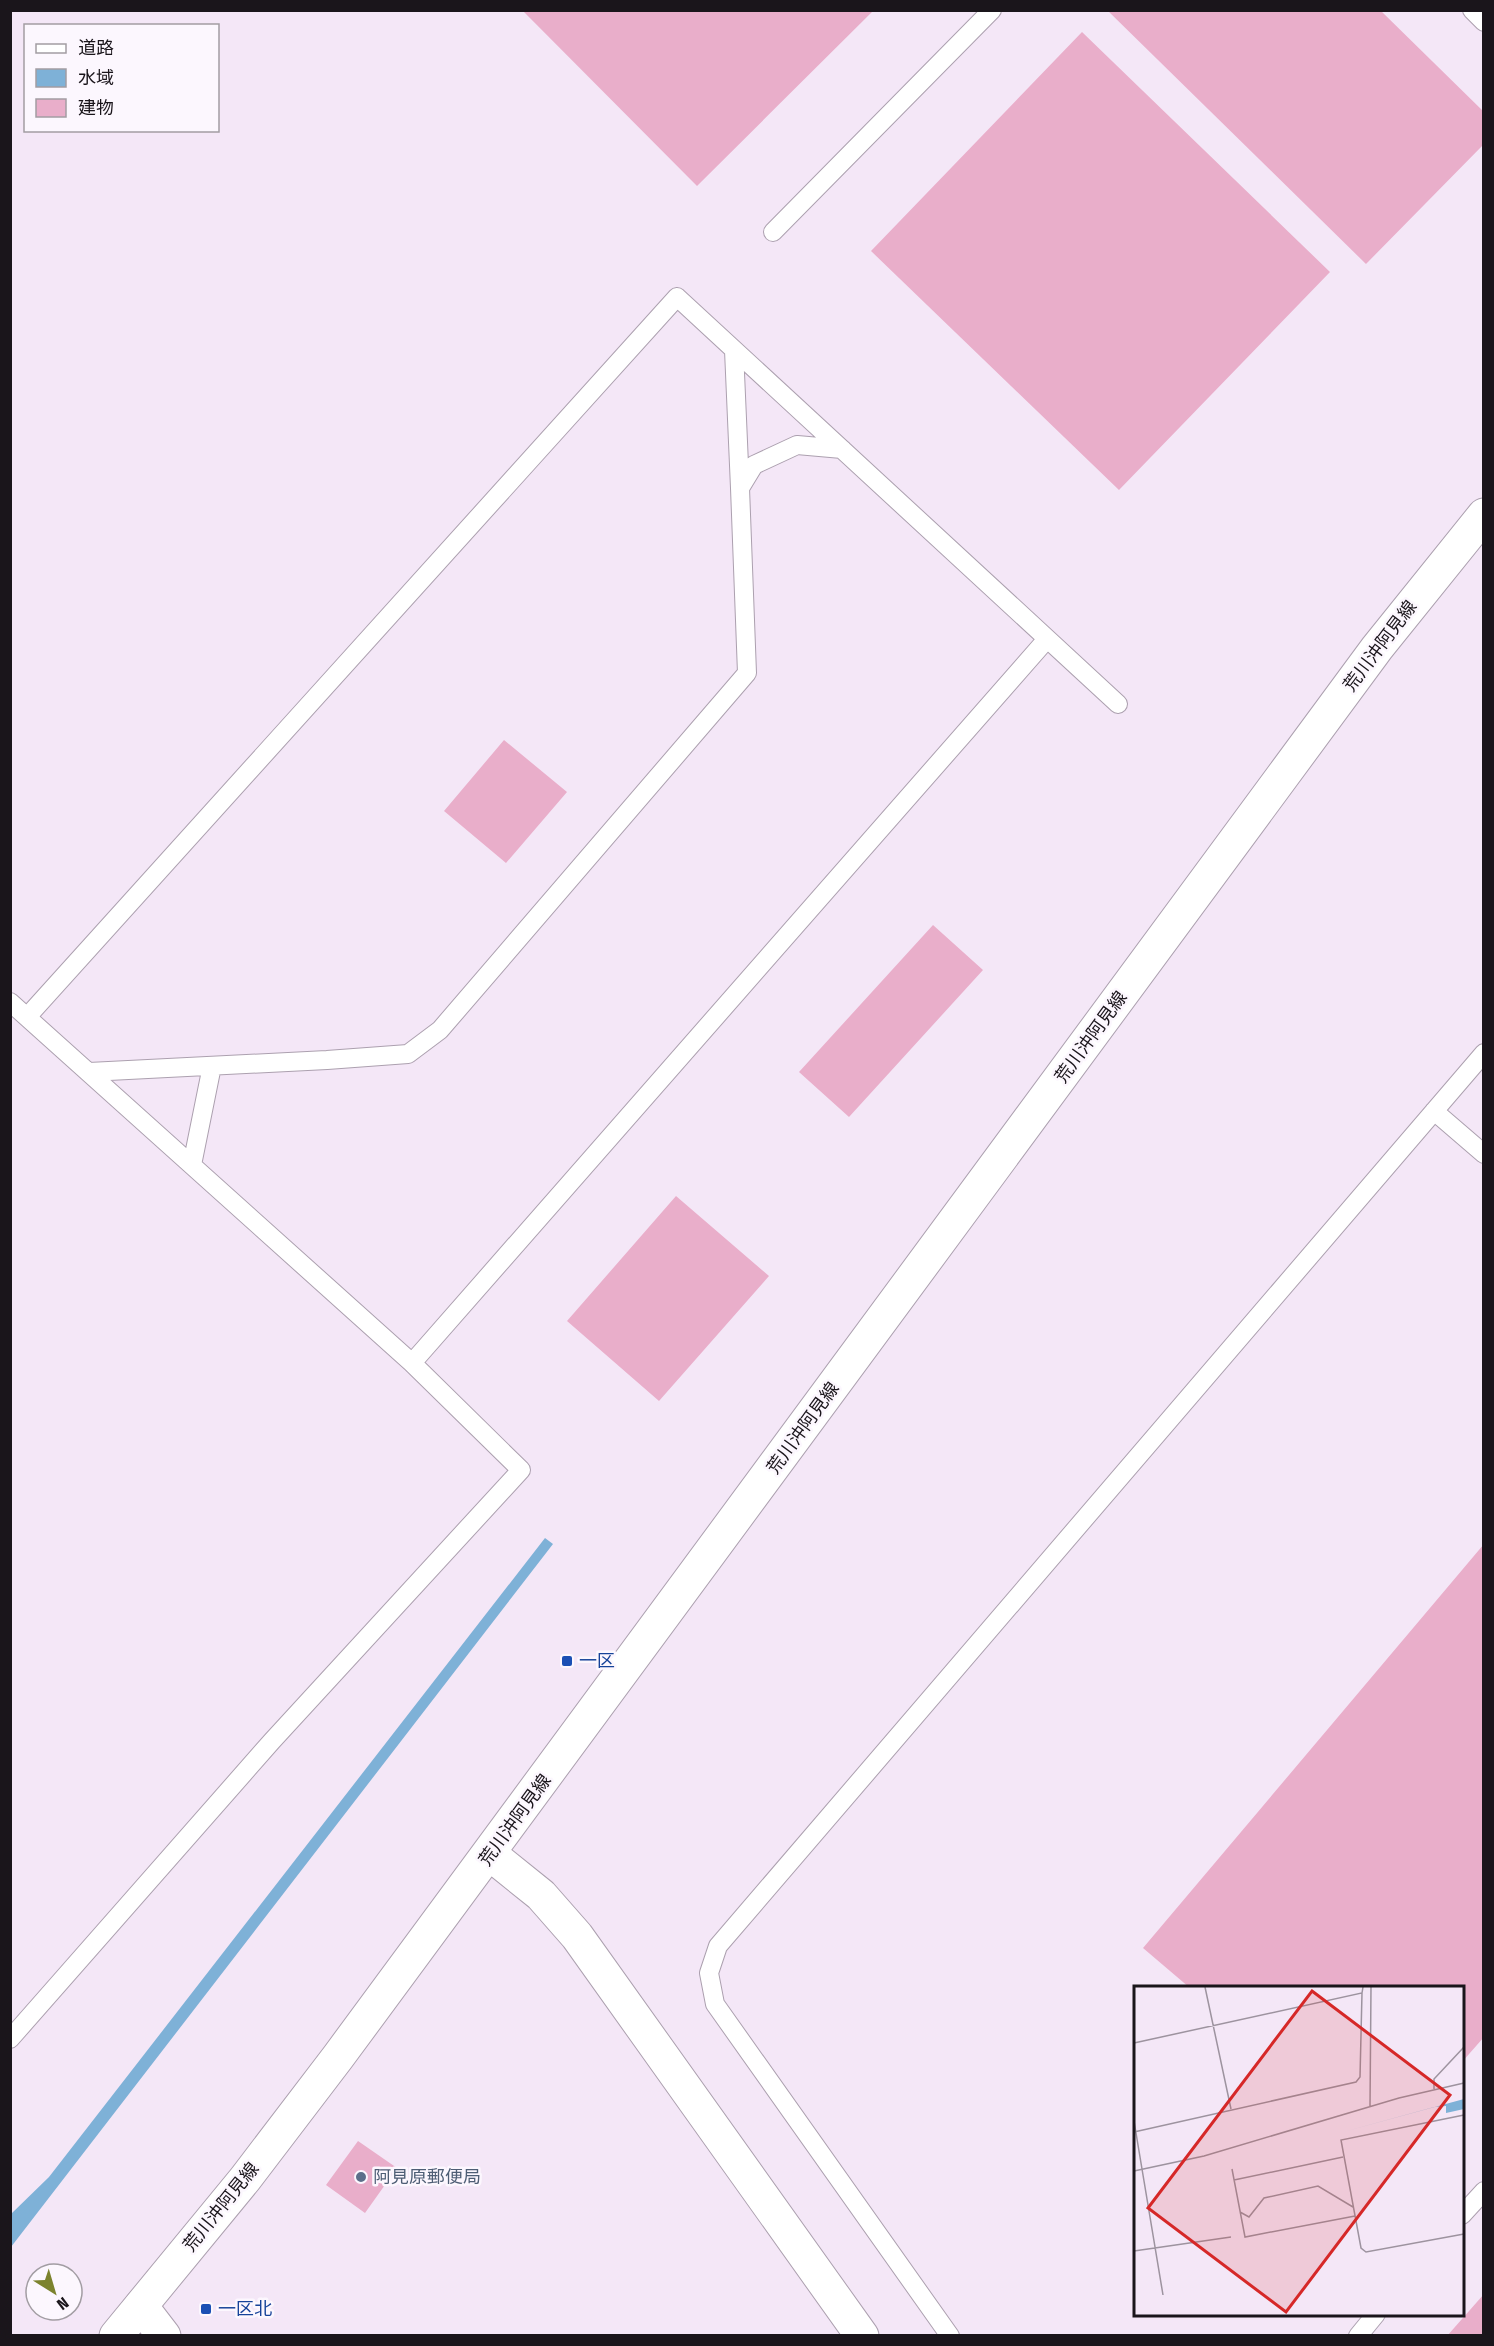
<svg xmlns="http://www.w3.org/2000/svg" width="1494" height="2346" font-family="'Fira Sans Condensed','Noto Sans JP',sans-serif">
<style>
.water{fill:#7eb1d7}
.building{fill:#e9aeca}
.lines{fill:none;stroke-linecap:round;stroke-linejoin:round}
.lane-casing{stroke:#aca0af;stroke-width:20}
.street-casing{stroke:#aca0af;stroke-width:35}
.secondary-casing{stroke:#aca0af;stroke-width:35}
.lane{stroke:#fff;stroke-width:18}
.street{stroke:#fff;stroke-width:33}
.secondary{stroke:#fff;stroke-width:33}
.transit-dot{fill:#1a4fb4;stroke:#fcf7fe;stroke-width:2}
.service-dot{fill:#5c6f8a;stroke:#fcf7fe;stroke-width:2}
.labels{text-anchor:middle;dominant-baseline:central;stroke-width:5;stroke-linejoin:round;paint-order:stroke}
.street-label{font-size:18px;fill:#1a151b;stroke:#fcf7fe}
.transit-label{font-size:18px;fill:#164399;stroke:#fcf7fe;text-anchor:start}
.service-label{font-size:18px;fill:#4e5e75;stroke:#fcf7fe;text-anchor:start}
.inset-road{fill:none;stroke:#9d939f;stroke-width:1.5}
.view{fill:#d62828;fill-opacity:0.15;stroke:#d62828;stroke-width:3}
.inset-edge{fill:none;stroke:#1a151b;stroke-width:3}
</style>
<rect width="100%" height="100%" fill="#f4e7f7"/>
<!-- water -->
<path class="water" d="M545,1538L553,1544L11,2247V2214L49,2177Z"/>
<!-- building -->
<path class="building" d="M522,10H874L697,186Z
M1107,10H1380L1484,112V144L1366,264Z
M1082,32L1330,272L1119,490L871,251Z
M504,740L567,792L506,863L444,811Z
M933,925L983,970L849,1117L799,1072Z
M676,1196L769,1276L659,1401L567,1321Z
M1484,1544V2037L1462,2062V1988H1190L1143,1948Z
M358,2141L397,2168L365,2213L326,2185Z
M1484,2294V2336H1447Z"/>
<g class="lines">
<!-- lane casing -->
<g class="lane-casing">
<path id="lane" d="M1472,10L1484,22
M773,232L992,10
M734,350L740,488
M10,1002L412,1363L521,1470L272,1741L10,2039
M27,1017L677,297L1118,704
M89,1072L327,1060L408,1054L440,1030L747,673L740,488L754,465L797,445L842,449
M1434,1111L1484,1154
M192,1165L212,1066
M412,1363L1047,639
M1462,2215L1484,2191
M950,2336L715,2004L709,1973L718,1946L1484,1053
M1358,2336L1376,2314"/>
</g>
<!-- street casing -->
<g class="street-casing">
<path id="street" d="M141,2306L164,2336"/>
</g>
<!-- secondary casing -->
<g class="secondary-casing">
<path id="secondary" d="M490,1854L541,1895L577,1936L862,2336
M116,2336L245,2179L338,2057L1377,648L1484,515"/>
</g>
<!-- lane -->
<use href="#lane" class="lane"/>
<!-- street -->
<use href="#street" class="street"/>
<!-- secondary -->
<use href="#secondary" class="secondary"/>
</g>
<!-- markers -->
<g class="transit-dot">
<rect x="561" y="1655" width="12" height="12" rx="3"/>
<rect x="200" y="2303" width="12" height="12" rx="3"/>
</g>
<circle class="service-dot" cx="361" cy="2177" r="6"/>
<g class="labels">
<!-- street labels -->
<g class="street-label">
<text transform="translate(1380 646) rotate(-53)">荒川沖阿見線</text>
<text transform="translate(1091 1037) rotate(-54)">荒川沖阿見線</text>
<text transform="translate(803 1428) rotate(-54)">荒川沖阿見線</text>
<text transform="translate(515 1820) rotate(-54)">荒川沖阿見線</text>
<text transform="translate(221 2207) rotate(-51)">荒川沖阿見線</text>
</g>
<!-- transit labels -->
<g class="transit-label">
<text x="579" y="1661">一区</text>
<text x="218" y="2309">一区北</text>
</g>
<!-- service labels -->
<g class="service-label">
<text x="373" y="2177">阿見原郵便局</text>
</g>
</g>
<!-- overview -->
<g transform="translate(1134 1986)">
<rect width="330" height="330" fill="#f4e7f7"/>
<path d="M330,113V123L312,127V120L300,121L209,146Z" fill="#7eb1d7"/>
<path class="inset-road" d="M71,1L97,123M0,57L228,7L229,1M300,103V93L330,61M236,121L237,1M330,129L207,154L227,262L232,266L330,248M0,135L29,309M0,146L222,96L226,91L228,7M98,183L111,251L221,230M0,185L70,170L265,112L330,97M100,194L209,171M106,226L115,231L130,212L184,200L219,221M0,265L97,251"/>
<path class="view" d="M178,5L316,109L152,326L14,222Z"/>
<rect width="330" height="330" class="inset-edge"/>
</g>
<!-- border -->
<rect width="1494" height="2346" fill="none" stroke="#1a151b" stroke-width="24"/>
<!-- legend -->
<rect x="24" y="24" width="195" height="108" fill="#fcf7fe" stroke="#a29da3" stroke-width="1.5"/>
<rect x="36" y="44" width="30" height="9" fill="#ffffff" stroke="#a29da3" stroke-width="1.5"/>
<text x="78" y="54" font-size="18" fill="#1a151b">道路</text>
<rect x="36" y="69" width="30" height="18" fill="#7eb1d7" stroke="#a29da3" stroke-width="1.5"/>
<text x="78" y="84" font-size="18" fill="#1a151b">水域</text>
<rect x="36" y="99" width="30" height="18" fill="#e9aeca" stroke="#a29da3" stroke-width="1.5"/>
<text x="78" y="114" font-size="18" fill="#1a151b">建物</text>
<!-- north arrow -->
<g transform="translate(54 2292) rotate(143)"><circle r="28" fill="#fcf7fe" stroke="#a29da3" stroke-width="1.5"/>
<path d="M0-4.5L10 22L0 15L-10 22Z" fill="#7c832e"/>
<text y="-9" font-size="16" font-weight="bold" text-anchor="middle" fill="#1a151b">N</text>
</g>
</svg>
